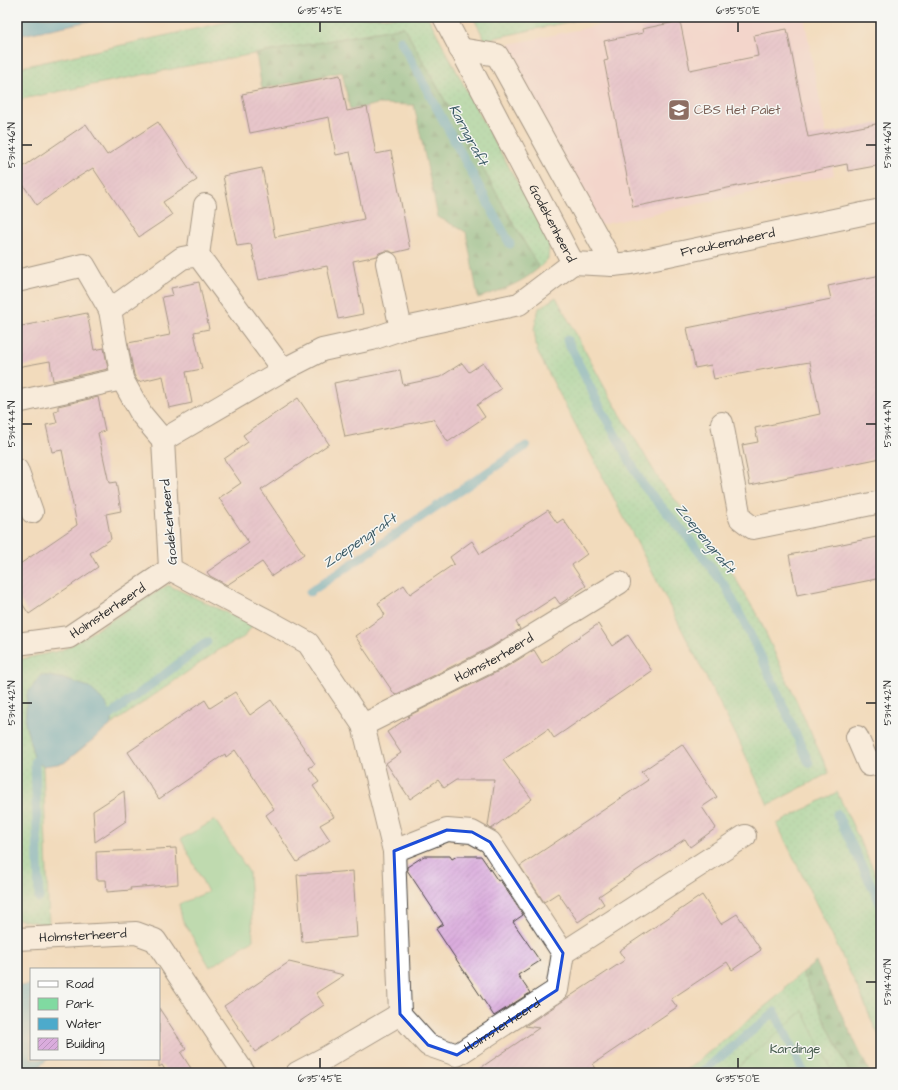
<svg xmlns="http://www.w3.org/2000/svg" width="898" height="1090" font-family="'Architects Daughter',sans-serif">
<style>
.built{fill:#f3cfde}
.grass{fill:url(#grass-dots);stroke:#568266}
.forest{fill:url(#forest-firs);stroke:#4a7259}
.green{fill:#80daa1;stroke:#568266}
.water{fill:#4daacb;stroke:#3c6a7b}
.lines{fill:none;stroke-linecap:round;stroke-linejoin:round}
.stream{stroke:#4daacb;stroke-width:9}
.building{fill:url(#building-hatch)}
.minor-casing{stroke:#494541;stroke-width:24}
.minor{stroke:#fff;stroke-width:22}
.marked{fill:none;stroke:#1d4ed8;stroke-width:3;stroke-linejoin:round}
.ticks{fill:none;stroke:#2b2b2b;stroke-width:1.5}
.labels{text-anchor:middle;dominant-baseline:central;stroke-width:3;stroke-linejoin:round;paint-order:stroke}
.education-label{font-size:13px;fill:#785e54;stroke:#f6f6f2;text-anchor:start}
.street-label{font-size:13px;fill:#2b2b2b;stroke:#f6f6f2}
.park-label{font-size:13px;fill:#405748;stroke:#f6f6f2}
.water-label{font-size:14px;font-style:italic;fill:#375763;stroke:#f6f6f2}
.neatline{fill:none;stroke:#2b2b2b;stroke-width:1.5}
.ticks-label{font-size:10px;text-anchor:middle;fill:#2b2b2b}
</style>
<defs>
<pattern id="grass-dots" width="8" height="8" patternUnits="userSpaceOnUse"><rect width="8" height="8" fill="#80daa1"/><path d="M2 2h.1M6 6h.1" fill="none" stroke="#6fbb8b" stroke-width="1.8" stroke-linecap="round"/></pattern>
<pattern id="forest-firs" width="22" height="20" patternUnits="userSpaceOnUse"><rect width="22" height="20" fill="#68ba87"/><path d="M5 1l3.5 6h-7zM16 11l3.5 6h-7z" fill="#56976f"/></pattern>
<pattern id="building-hatch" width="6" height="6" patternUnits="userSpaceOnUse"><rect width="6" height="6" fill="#daacdd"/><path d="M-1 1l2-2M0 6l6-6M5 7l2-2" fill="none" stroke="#bb94be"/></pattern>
</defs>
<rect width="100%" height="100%" fill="#f6f6f2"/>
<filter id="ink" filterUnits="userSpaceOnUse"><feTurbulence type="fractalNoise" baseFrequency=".025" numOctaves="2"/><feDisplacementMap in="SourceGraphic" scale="8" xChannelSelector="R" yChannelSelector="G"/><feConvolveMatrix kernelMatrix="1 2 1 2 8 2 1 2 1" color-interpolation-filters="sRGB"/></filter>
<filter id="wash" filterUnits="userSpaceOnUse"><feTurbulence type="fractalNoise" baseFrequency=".012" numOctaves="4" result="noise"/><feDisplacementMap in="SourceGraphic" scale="16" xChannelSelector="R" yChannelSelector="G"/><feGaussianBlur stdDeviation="0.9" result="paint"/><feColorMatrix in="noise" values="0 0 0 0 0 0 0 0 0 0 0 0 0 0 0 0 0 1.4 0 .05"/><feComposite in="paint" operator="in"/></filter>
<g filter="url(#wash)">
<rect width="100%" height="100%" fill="#f2dbbc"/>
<!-- built -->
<path class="built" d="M638,17H804L834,175L600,225L501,46Z"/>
<!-- grass -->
<path class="grass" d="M250,17H428L485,125L550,239L548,259L539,268L508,214L404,27L182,67L17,100V68Z
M473,17H591L485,40Z
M556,297L605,388L660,481L713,546L731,571L759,618L829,773L768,805L739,741L645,558L537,351L534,329L539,308Z
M168,585L253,625L244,637L219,650L111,725V715L27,694L26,723L35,761L43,766L49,925L17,919V660L59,651L70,646Z
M837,792L881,886V1039L872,1022L862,997L777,824Z
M802,973L850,1073H683L785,990L786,986Z"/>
<!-- forest -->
<path class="forest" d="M404,27L508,214L539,268C521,284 501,290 478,298L466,232L438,217L414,105L378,104L350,110L342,72L262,89L256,54Z
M816,962L870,1073H850L802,973Z"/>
<!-- green -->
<path class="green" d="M215,820L249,872L253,940L210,967L182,919L179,904L208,892L181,839Z
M803,1011L833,1073H731Z"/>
<!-- water -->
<path class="water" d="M17,17H109L17,36Z
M41,675L61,678L89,687L106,703L111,715V725L64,763L43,766L35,761L25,723L27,694Z
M31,985V1059H48L31,1073H17V986Z"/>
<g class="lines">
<!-- stream -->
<path class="stream" d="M400,40L510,244
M567,340L601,409L643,485L687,536L726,587L760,654L809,763
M310,592L526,446
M111,715L207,642
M35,761L39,898
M837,814L881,905
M701,1073L775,1012L804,1073"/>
</g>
<g id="blocks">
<!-- building -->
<path class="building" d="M680,21L690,70L758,56L754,35L787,29L808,137L881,123V165L848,171L847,164L633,207L604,61L608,60L604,41L643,33L642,29Z
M340,75L347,111L367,107L376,154L391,151L410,249L393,253L390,251H385L379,253L377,256L353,261L363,314L338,319L327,266L259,280L251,244L237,246L223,176L262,168L275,237L364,219L350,152L336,155L329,117L250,133L242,94Z
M158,122L197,180L163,202L172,215L139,237L93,168L72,181V180L37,205L17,176V171L86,124L107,155Z
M881,275V458L750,485L742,445L758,442L755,428L820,414L810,362L771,368L714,379L711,365L695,368L687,328L831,299L828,286Z
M199,282L209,329L194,332L202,369L186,372L192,403L169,408L163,376L138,382L134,375L128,343L170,335L162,297L173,295L171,288Z
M87,313L94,350L104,348L108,369L53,381L50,361L17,367V327Z
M462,363L469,372L483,363L501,389L477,405L485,417L448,442L433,419L345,437L334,383L400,370L403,385L440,377Z
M98,397L105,431L98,433L109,483L116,482L121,511L106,514L111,539L90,553L98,567L29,614L17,596V566L77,525L62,450L52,452L46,425L57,423L54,411L58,410V406Z
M298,398L329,444L261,490L304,554L272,576L262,562L227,585L210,576L207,572L249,543L219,498L241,483L224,459L248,442L243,435Z
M548,510L557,523L563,519L587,554L572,565L586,586L560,604L555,597L516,622L520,629L491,647L395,695L355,636L385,615L378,603L404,585L410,594L454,564L450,557L472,541L480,554Z
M881,536V578L797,595L789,555Z
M598,624L612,646L628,635L652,671L554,738L548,729L503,760L532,799L491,829L488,826L495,780H456L444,788L438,780L410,799L386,763L401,753L387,732L409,717L408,716L503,669L534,650L542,663Z
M235,692L250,715L271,700L315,764L309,768L319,782L313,786L334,817L320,825L330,840L297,862L266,815L274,809L235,750L226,757L225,754L159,799L128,752L205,700L210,708Z
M682,744L717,797L702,807L716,828L690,847L685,839L642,867L599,896L604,904L578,922L558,893L544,902L520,866L648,780L641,772Z
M124,791L126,821L95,842L93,811Z
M176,848L178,884L130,888L131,890L107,892L106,880H97L96,852Z
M424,856H450L452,859L457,856H481L498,881L500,880L523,915L513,922L540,961L518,975L530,993L494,1016L436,929L443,924L407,870V867Z
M353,871L357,937L302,942L297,875Z
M702,895L721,924L737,914L761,950L732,970L727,962L671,999L677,1007L593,1064L599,1073H473L539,1028L525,1026L625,960L619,951Z
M289,962L344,975L316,993L324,1005L255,1052L224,1006Z
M159,1008L186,1049L181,1053L194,1073H167L162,1065L159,1067Z"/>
</g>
</g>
<g filter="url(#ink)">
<use href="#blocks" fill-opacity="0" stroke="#494541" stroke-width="1"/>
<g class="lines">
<!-- minor casing -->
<g class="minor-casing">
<g id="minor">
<path id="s1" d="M444,17L573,263"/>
<path d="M460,49L497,55L613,265"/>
<path d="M198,255L205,205"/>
<path d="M387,263L401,329"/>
<path id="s2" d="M573,263L613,265L631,263L881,210"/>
<path d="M21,280L84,265L110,310L182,258L198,255L283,370"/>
<path d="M110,310L122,379L142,415L163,440"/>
<path d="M17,402L122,379"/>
<path d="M722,423L740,518L753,528L881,502"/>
<path d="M17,470L32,512"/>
<path id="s3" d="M17,644L69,637L170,569"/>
<path id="s4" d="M363,725L497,658L619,583"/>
<path d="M857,737L869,765L881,762"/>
<path id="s5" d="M17,939L136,933L155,940L244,1073"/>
<path d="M563,953L745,836"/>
<path d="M400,1014L394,851L363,725L308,643L270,622L170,569L163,440L283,370L322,350L372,339L401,329L519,304L573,263"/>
<path id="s6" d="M297,1073L327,1057L400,1014L428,1045L457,1055L557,990L563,953L490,842L472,832L447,830L394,851"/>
</g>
</g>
<!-- minor -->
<use href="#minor" class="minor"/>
</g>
</g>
<!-- marked area -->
<path d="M0 0H898V1090H0ZM447,830L472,832L490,842L563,953L557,990L457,1055L428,1045L400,1014L394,851Z" fill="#f2dbbc" fill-opacity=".55" fill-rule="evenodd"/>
<path class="marked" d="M447,830L472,832L490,842L563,953L557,990L457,1055L428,1045L400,1014L394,851Z"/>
<!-- ticks -->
<path class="ticks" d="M320,22V32M738,22V32M22,145H32M866,145H876M22,424H32M866,424H876M22,703H32M866,703H876M866,982H876M320,1058V1068M738,1058V1068"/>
<!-- icons -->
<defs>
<g id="school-square" transform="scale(1.15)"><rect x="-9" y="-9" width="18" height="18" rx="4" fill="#8d6e63" stroke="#f6f6f2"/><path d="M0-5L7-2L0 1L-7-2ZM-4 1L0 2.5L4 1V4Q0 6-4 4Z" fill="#fff"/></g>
</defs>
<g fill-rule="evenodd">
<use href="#school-square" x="679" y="110"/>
</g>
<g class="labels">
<!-- education labels -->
<g class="education-label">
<text x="694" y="110">CBS Het Palet</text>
</g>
<!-- street labels -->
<g class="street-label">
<text stroke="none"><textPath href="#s1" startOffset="233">Godekenheerd</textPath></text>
<text stroke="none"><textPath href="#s2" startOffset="157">Froukemaheerd</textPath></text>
<text transform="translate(169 522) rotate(-95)">Godekenheerd</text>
<text stroke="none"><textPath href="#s3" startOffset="99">Holmsterheerd</textPath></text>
<text stroke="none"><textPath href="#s4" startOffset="147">Holmsterheerd</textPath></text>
<text stroke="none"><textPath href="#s5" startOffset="66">Holmsterheerd</textPath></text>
<text stroke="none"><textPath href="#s6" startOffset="245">Holmsterheerd</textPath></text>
</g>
<!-- park labels -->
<g class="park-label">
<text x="795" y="1049">Kardinge</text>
</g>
<!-- water labels -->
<g class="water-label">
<text transform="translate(468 135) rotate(62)">Karngraft</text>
<text transform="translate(705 539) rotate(51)">Zoepengraft</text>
<text transform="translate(360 541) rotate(-34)">Zoepengraft</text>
</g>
</g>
<!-- margin -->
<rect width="898" height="1090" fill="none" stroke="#f6f6f2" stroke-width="44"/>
<!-- legend -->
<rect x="30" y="968" width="130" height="92" fill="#f6f6f2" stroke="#a5a5a2"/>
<rect x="38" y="981" width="20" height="6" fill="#ffffff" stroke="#a5a5a2"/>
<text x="66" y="988" font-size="12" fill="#2b2b2b">Road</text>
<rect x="38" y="998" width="20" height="12" fill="#80daa1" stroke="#a5a5a2"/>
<text x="66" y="1008" font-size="12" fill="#2b2b2b">Park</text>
<rect x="38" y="1018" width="20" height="12" fill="#4daacb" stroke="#a5a5a2"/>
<text x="66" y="1028" font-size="12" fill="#2b2b2b">Water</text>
<rect x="38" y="1038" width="20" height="12" fill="url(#building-hatch)" stroke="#a5a5a2"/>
<text x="66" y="1048" font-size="12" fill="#2b2b2b">Building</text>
<rect x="22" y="22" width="854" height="1046" class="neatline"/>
<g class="ticks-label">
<text x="320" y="14">6°35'45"E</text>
<text x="738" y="14">6°35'50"E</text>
<text transform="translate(11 145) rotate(-90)" y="4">53°14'46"N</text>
<text transform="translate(887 145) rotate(-90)" y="4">53°14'46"N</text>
<text transform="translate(11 424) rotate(-90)" y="4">53°14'44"N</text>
<text transform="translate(887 424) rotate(-90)" y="4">53°14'44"N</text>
<text transform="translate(11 703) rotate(-90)" y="4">53°14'42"N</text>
<text transform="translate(887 703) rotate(-90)" y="4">53°14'42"N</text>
<text transform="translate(887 982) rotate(-90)" y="4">53°14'40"N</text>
<text x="320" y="1082">6°35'45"E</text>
<text x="738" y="1082">6°35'50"E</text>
</g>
</svg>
